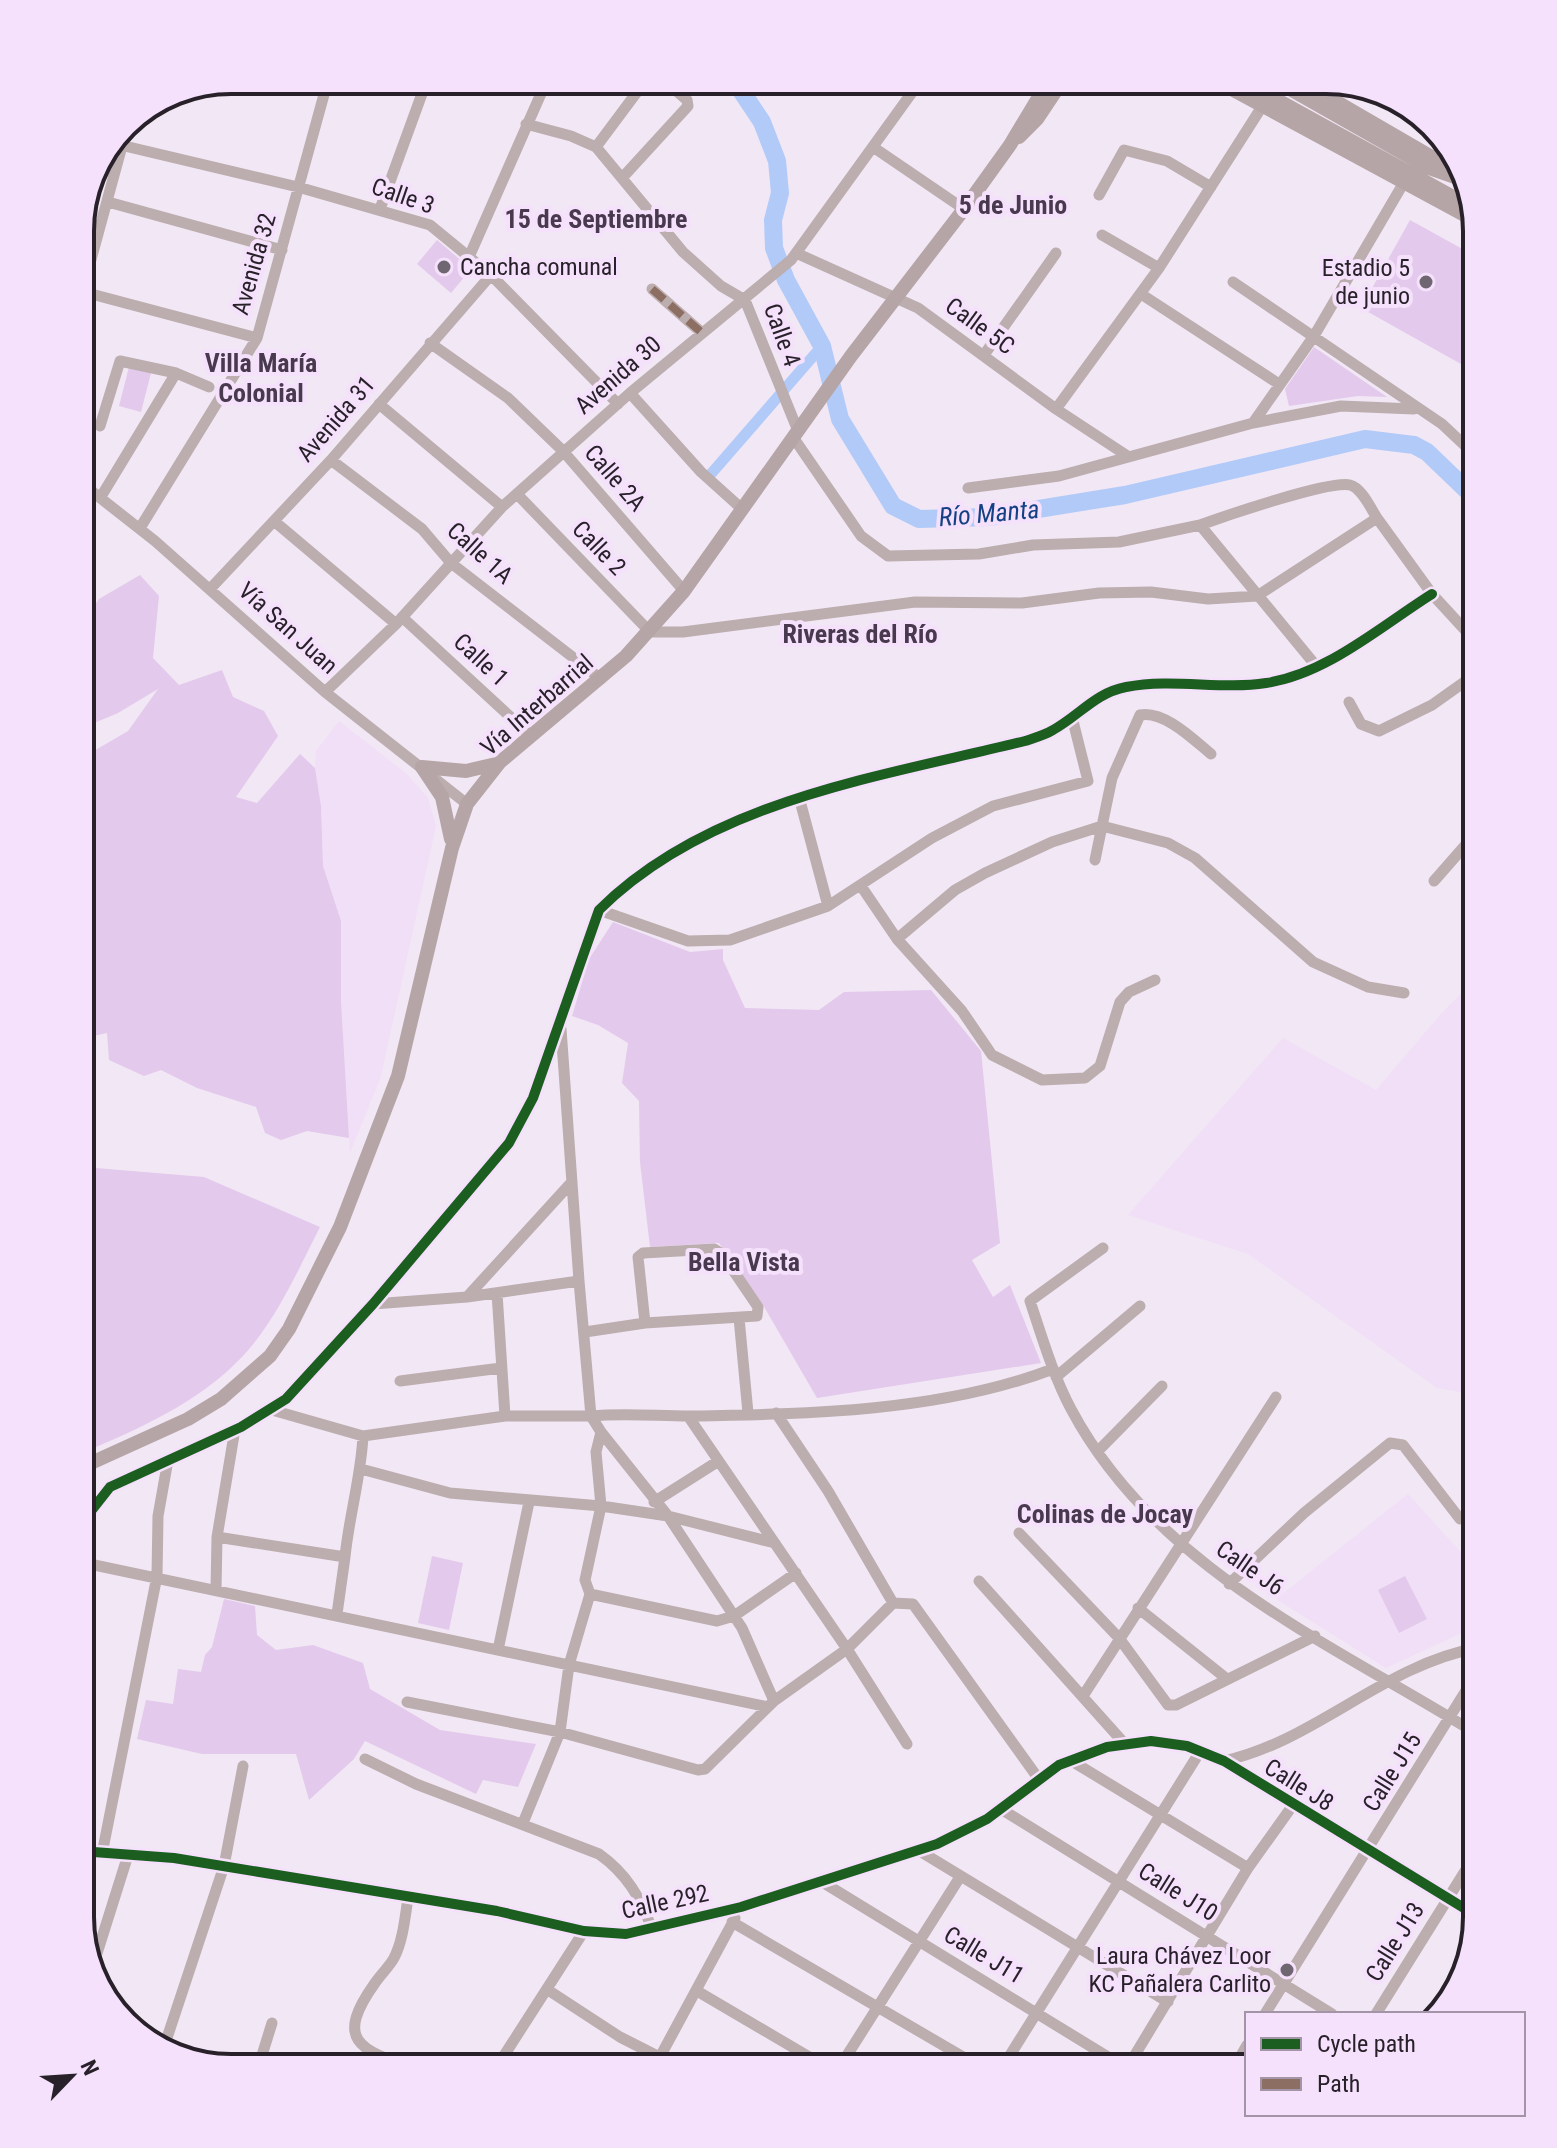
<svg xmlns="http://www.w3.org/2000/svg" width="1557" height="2148" font-family="'Roboto Condensed',sans-serif">
<style>
.built{fill:#f1dff7}
.green{fill:#e3c9ec}
.lines{fill:none;stroke-linecap:round;stroke-linejoin:round}
.canal{stroke:#b1caf8;stroke-width:11}
.river{stroke:#b1caf8;stroke-width:18}
.minor{stroke:#bcadae;stroke-width:11}
.major{stroke:#b6a5a6;stroke-width:14}
.quiet{stroke:#8d6e63;stroke-width:8;stroke-dasharray:16 8;stroke-linecap:butt}
.cycleway-casing{stroke:#f5e1fb;stroke-width:15}
.cycleway{stroke:#1b5e20;stroke-width:10}
.poi-dot{fill:#6f6671;stroke:#f5e1fb;stroke-width:3}
.labels{text-anchor:middle;dominant-baseline:central;stroke-width:8;stroke-linejoin:round;paint-order:stroke}
.street-label{font-size:24px;fill:#28212a;stroke:#f5e1fb}
.poi-label{font-size:24px;fill:#28212a;stroke:#f5e1fb;text-anchor:end}
.neighbourhood-label{font-size:26px;font-weight:bold;fill:#49394e;stroke:#f5e1fb}
.water-label{font-size:26px;font-style:italic;fill:#144183;stroke:#f5e1fb}
.rim{fill:none;stroke:#28212a;stroke-width:4}
</style>
<rect width="100%" height="100%" fill="#f2e7f5"/>
<!-- built -->
<path class="built" d="M339,721L407,774L428,798L436,826L381,1076L350,1153L341,1001V921L323,866L321,806L315,768L316,751Z
M1477,977V1395L1437,1388L1248,1254L1128,1215L1283,1038L1376,1090L1440,1015Z
M1408,1494L1477,1570V1626L1386,1668L1276,1599Z"/>
<!-- green -->
<path class="green" d="M1410,220L1477,257V373L1361,308Z
M437,240L471,269L451,293L417,264Z
M1314,347L1387,397L1358,396L1289,406L1285,389Z
M129,367L151,373L141,412L119,406Z
M140,575L159,596L153,658L179,685L222,670L233,697L264,711L278,736L236,797L257,803L300,754L315,768L321,806L323,866L341,921V1001L349,1138L307,1131L281,1140L265,1133L256,1107L197,1088L161,1070L144,1076L109,1060L107,1033L80,1039V759L128,731L158,689L118,713L80,729V626L99,599Z
M613,922L690,952L723,949V960L745,1008L819,1010L844,992L931,990L981,1051L1000,1243L972,1260L993,1297L1010,1285L1041,1363L817,1398L763,1305L719,1243L650,1247L640,1162L639,1101L622,1083L628,1043L598,1025L572,1016L589,959Z
M80,1164L84,1167L204,1177L320,1227C298,1270 276,1321 242,1357C197,1404 138,1429 80,1454Z
M432,1556L463,1563L449,1630L418,1623Z
M1405,1576L1427,1619L1399,1633L1378,1590Z
M224,1599L255,1606L257,1635L276,1650L313,1645L363,1663L370,1689L440,1730L536,1744L518,1787L483,1780L476,1794L365,1741L354,1759L309,1800L296,1754H202L137,1739L146,1700L173,1704L178,1669L201,1672L205,1655L212,1647Z"/>
<g class="lines">
<!-- canal -->
<path class="canal" d="M710,475L822,346"/>
<!-- river -->
<path class="river" d="M734,80L762,122L777,161L780,193L773,220L774,248L786,280L822,346L840,419L893,506L919,519L989,517L1125,495L1365,439L1414,445L1427,452L1477,500"/>
<!-- minor -->
<path class="minor" d="M526,124L571,136L596,147L683,252L721,286L745,300L798,431
M112,143L298,187L430,225L491,275L618,404
M596,147L646,80
M873,147L964,209
M623,177L688,106L687,100L664,80
M1099,195L1124,150L1167,161L1211,187
M108,202L282,250
M380,209L427,80
M1102,235L1159,268
M796,253L918,308L1056,409L1126,455
M469,257L547,80
M1233,282L1442,424L1477,457
M652,289L701,332
M80,291L257,338
M1141,294L1279,384
M80,300L122,146
M430,343L508,398L563,451L684,591
M984,355L1056,253
M630,393L701,472L741,508
M379,404L502,507
M1056,409L1159,268L1263,105
M1253,423L1341,406L1414,409
M100,426L120,361L176,373L209,387
M793,437L861,536L888,556L979,554L1033,545L1119,542L1200,525
M331,460L422,529L451,563L601,679
M80,482L155,541L325,692L467,804
M968,488L1059,476L1253,423L1314,336L1403,184
M517,494L650,632H683L915,602L1022,603L1099,593L1151,592L1208,599L1257,596L1377,518L1432,594L1477,643
M102,495L176,373
M274,521L396,624
M140,528L257,338L328,80
M211,588L331,460L491,275
M402,617L530,735
M1317,667L1200,525C1225,516 1330,480 1350,485C1362,488 1371,509 1377,518
M325,692L396,624L502,507L630,393L791,260L921,80
M1349,702L1361,724L1379,731L1432,705L1477,673
M1211,754C1194,740 1164,710 1140,715L1112,778L1102,826L1168,843L1195,858L1313,962L1368,987L1404,993
M799,797L828,906
M1434,881L1477,832
M861,886L897,939L955,890L985,873L1052,842L1102,826L1095,860
M599,910L688,941L730,940L828,906L932,838L993,806L1088,781L1072,717
M897,939L962,1011L992,1055L1042,1080L1085,1078L1100,1066L1120,1002L1129,992L1155,980
M1103,1248L1030,1301C1042,1337 1053,1375 1071,1409C1156,1569 1331,1643 1477,1734
M497,1293L505,1416
M467,1297L570,1184
M373,1304L467,1297L579,1281L561,1029
M739,1318L748,1413
M585,1332L645,1323L757,1316L758,1307L722,1254L714,1249L643,1253L638,1257L645,1323
M1056,1377L1140,1306
M400,1381L501,1368
M272,1410L363,1436L505,1416H591L579,1281
M776,1413L828,1491L893,1603L913,1604L1038,1778
M688,1416L847,1649L907,1744
M601,1432L668,1516L742,1628L774,1701
M1098,1451L1162,1386
M361,1469L450,1493L601,1506L668,1516L775,1543
M654,1502L717,1462
M1019,1533L1119,1638L1168,1705H1176L1315,1636
M80,1537L84,1520L110,1487L241,1427L286,1399L373,1304L509,1143L533,1098L599,910C710,800 880,777 1025,741C1034,738 1045,735 1053,730C1080,715 1095,693 1126,687C1173,678 1221,690 1266,683C1327,674 1381,626 1432,594
M217,1537L345,1557L337,1614
M345,1557C349,1516 361,1477 363,1436
M80,1562L768,1707
M979,1581L1123,1742
M1229,1584L1304,1513L1390,1443L1403,1445L1460,1519
M216,1589L217,1537L235,1429
M590,1594L717,1621L734,1616L796,1573
M1138,1608L1227,1679
M498,1650L529,1502
M1083,1696L1276,1397
M407,1702L560,1732L698,1770L705,1769L774,1701L847,1649L893,1603
M365,1759L416,1784L599,1854C627,1874 640,1897 652,1929
M1070,1760L1248,1868
M1224,1761C1315,1741 1384,1665 1477,1648
M1001,1809L1332,2014
M523,1823L560,1732L569,1665L590,1594L585,1580L601,1506L596,1452L601,1432L591,1416C624,1413 656,1416 689,1416C809,1414 940,1412 1053,1369
M918,1850L1168,2002
M80,1851L174,1858L497,1911L584,1931L626,1934L741,1907L937,1844L987,1819L1059,1765L1107,1747L1151,1741L1187,1746L1224,1761L1477,1916
M102,1854L157,1576L158,1516L168,1460
M819,1880L1126,2068
M408,1898C405,1917 403,1941 394,1958C389,1967 381,1974 375,1983C335,2039 357,2050 414,2068
M732,1922L982,2068
M93,1966L128,1855
M548,1990L620,2037L681,2068
M697,1991L828,2068
M1265,2014L1477,1673
M1376,2014L1477,1852
M163,2050L224,1866L243,1766
M258,2068L272,2023
M496,2068L584,1931
M654,2068L735,1918
M839,2068L960,1877
M1002,2068L1201,1750
M1127,2068L1248,1868L1293,1805
M1234,2068L1247,2045"/>
<!-- major -->
<path class="major" d="M1215,80L1474,220
M1241,80L1471,207
M1274,80L1429,168L1463,180
M1299,80L1461,174
M1344,83L1408,106
M1019,137L1037,119L1063,80
M422,767L442,797L451,839
M422,767L466,771L496,764
M80,1468L188,1419L221,1399L270,1356L289,1329L340,1227L398,1076L452,848L467,804L500,762L626,656L684,591L851,356L964,209L1010,145L1049,80"/>
<!-- quiet -->
<path class="quiet" d="M652,289L701,332"/>
<!-- cycleway casing -->
<g class="cycleway-casing">
<path id="cycleway" d="M80,1537L84,1520L110,1487L241,1427L286,1399L373,1304L509,1143L533,1098L599,910C710,800 880,777 1025,741C1034,738 1045,735 1053,730C1080,715 1095,693 1126,687C1173,678 1221,690 1266,683C1327,674 1381,626 1432,594
M80,1851L174,1858L497,1911L584,1931L626,1934L741,1907L937,1844L987,1819L1059,1765L1107,1747L1151,1741L1187,1746L1224,1761L1477,1916"/>
</g>
<!-- cycleway -->
<use href="#cycleway" class="cycleway"/>
</g>
<!-- markers -->
<g class="poi-dot">
<circle cx="444" cy="267" r="8"/>
<circle cx="1426" cy="282" r="8"/>
<circle cx="1287" cy="1970" r="8"/>
</g>
<g class="labels">
<!-- street labels -->
<g class="street-label">
<text transform="translate(403 196) rotate(19)">Calle 3</text>
<text transform="translate(254 264) rotate(-74)">Avenida 32</text>
<text transform="translate(980 326) rotate(36)">Calle 5C</text>
<text transform="translate(782 335) rotate(70)">Calle 4</text>
<text transform="translate(618 375) rotate(-41)">Avenida 30</text>
<text transform="translate(336 419) rotate(-49)">Avenida 31</text>
<text transform="translate(615 478) rotate(49)">Calle 2A</text>
<text transform="translate(599 548) rotate(46)">Calle 2</text>
<text transform="translate(480 553) rotate(42)">Calle 1A</text>
<text transform="translate(288 628) rotate(42)">Vía San Juan</text>
<text transform="translate(481 660) rotate(43)">Calle 1</text>
<text transform="translate(537 705) rotate(-41)">Vía Interbarrial</text>
<text transform="translate(1250 1568) rotate(35)">Calle J6</text>
<text transform="translate(1392 1772) rotate(-58)">Calle J15</text>
<text transform="translate(1299 1785) rotate(32)">Calle J8</text>
<text transform="translate(1178 1892) rotate(32)">Calle J10</text>
<text transform="translate(665 1902) rotate(-12)">Calle 292</text>
<text transform="translate(1395 1942) rotate(-58)">Calle J13</text>
<text transform="translate(984 1955) rotate(31)">Calle J11</text>
</g>
<!-- poi labels -->
<g class="poi-label">
<text x="460" y="267" text-anchor="start">Cancha comunal</text>
<text x="1410" y="268">Estadio 5<tspan x="1410" dy="28">de junio</tspan></text>
<text x="1271" y="1956">Laura Chávez Loor<tspan x="1271" dy="28">KC Pañalera Carlito</tspan></text>
</g>
<!-- neighbourhood labels -->
<g class="neighbourhood-label">
<text x="1013" y="205">5 de Junio</text>
<text x="596" y="219">15 de Septiembre</text>
<text x="261" y="363">Villa María<tspan x="261" dy="30">Colonial</tspan></text>
<text x="860" y="634">Riveras del Río</text>
<text x="744" y="1262">Bella Vista</text>
<text x="1105" y="1514">Colinas de Jocay</text>
</g>
<!-- water labels -->
<g class="water-label">
<text transform="translate(989 513) rotate(-5)">Río Manta</text>
</g>
</g>
<!-- crop -->
<path d="M0 0H1557V2148H0ZM231 94H1326A137 137 0 0 1 1463 231V1917A137 137 0 0 1 1326 2054H231A137 137 0 0 1 94 1917V231A137 137 0 0 1 231 94Z" fill="#f5e1fb" fill-rule="evenodd"/>
<path class="rim" d="M231 94H1326A137 137 0 0 1 1463 231V1917A137 137 0 0 1 1326 2054H231A137 137 0 0 1 94 1917V231A137 137 0 0 1 231 94Z"/>
<!-- legend -->
<rect x="1245" y="2012" width="280" height="104" fill="#f5e1fb" stroke="#a394a7" stroke-width="2"/>
<rect x="1261" y="2038" width="40" height="12" fill="#1b5e20" stroke="#a394a7" stroke-width="2"/>
<text x="1317" y="2052" font-size="24" fill="#28212a">Cycle path</text>
<rect x="1261" y="2078" width="40" height="12" fill="#8d6e63" stroke="#a394a7" stroke-width="2"/>
<text x="1317" y="2092" font-size="24" fill="#28212a">Path</text>
<!-- north arrow -->
<g transform="translate(72 2076) rotate(65)" stroke="#f5e1fb" stroke-width="6" paint-order="stroke">
<path d="M0-6L14 30L0 20L-14 30Z" fill="#28212a"/>
<text y="-12" font-size="22" font-weight="bold" text-anchor="middle" fill="#28212a">N</text>
</g>
</svg>
